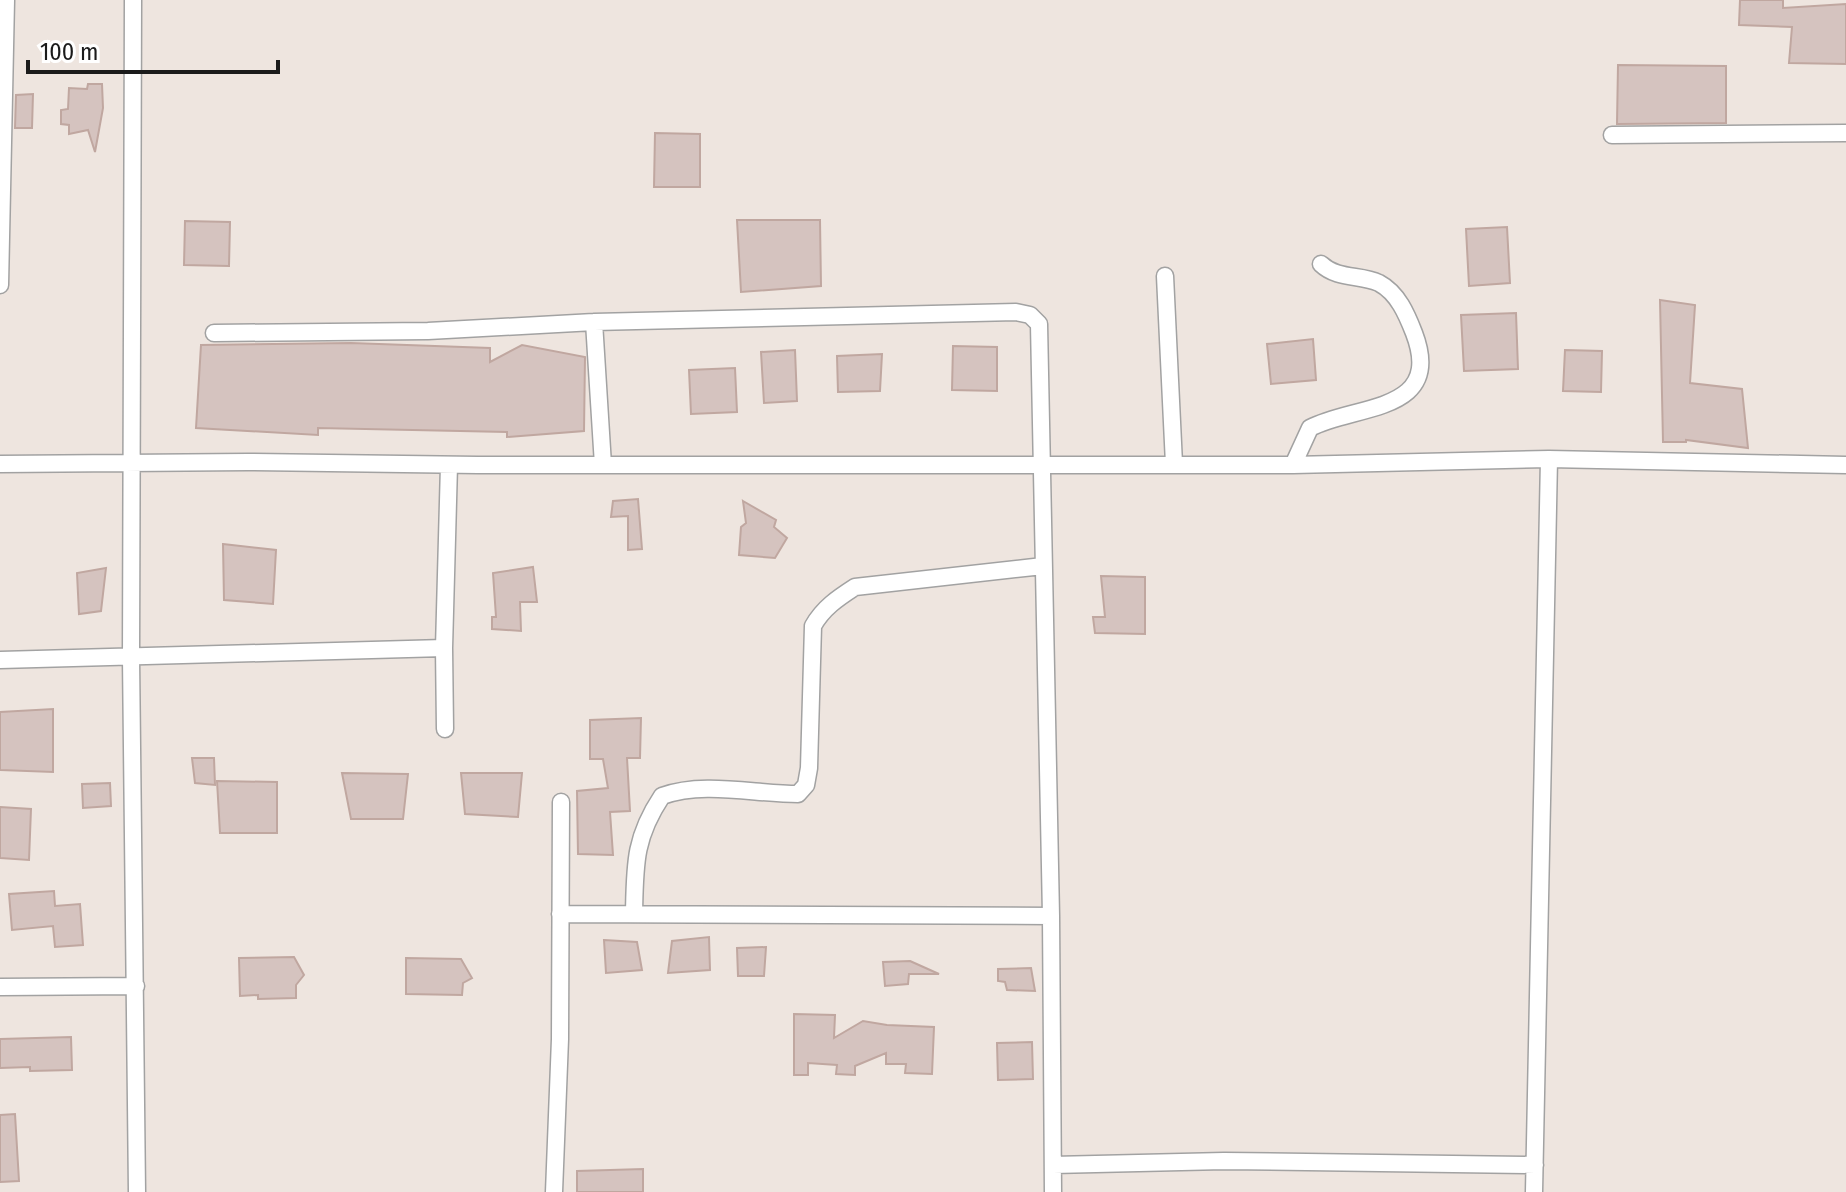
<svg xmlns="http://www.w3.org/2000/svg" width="1846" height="1192" font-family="'Fira Sans Condensed',sans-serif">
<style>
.building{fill:#d5c3bf;stroke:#c0a7a0;stroke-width:2}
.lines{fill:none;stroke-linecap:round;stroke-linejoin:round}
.minor-casing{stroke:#a2a2a2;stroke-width:19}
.minor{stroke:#fff;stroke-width:16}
</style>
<rect width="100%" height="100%" fill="#eee5df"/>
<!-- building -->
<path class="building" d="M1740,0H1783V8L1846,4V64L1789,63L1792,27L1739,25Z
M1618,65L1726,66V123L1617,124Z
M88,84H102L103,108L95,152L88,130L69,134V125L61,124V110L68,109L69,88L87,89Z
M33,94L32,128H15L16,95Z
M655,133L700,134V187H654Z
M737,220H820L821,286L741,292Z
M185,221L230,222L229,266L184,265Z
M1507,227L1510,283L1469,286L1466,229Z
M1660,300L1695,305L1690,383L1742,389L1748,448L1686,440V442H1663Z
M1516,313L1518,369L1464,371L1461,315Z
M1313,339L1316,380L1271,384L1267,344Z
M351,343L490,348V362L522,345L585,357L584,431L507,437V432L318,428V435L196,428L201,345Z
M953,346L997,347V391L952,390Z
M795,350L797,401L764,403L761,352Z
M1565,350L1602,351L1601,392L1563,391Z
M882,354L880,391L838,392L837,356Z
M735,368L737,412L691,414L689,370Z
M638,499L642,549L628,550V516L611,517L613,501Z
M743,501L776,520L774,527L787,538L775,558L739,555L741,527L746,523Z
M223,544L276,550L273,604L224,600Z
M533,567L537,602H520L521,631L492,629V617H496L493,573Z
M106,568L101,611L79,614L77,573Z
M1101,576L1145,577V634L1095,633L1093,617H1105Z
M53,709V772L0,770V712Z
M641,718L640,758H627L630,811L610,812L613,855L578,854L577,791L608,788L603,759H590V720Z
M192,758H214L215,785L195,783Z
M342,773L408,774L403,819H351Z
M461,773H522L518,817L465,814Z
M217,781L277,782V833H220Z
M110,783L111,806L83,808L82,784Z
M0,807L31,809L29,860L0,858Z
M54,891L55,906L80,904L83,945L55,947L53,926L12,930L9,894Z
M709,937L710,970L668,973L672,941Z
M604,940L637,942L642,970L606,973Z
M766,947L764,976H738L737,948Z
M294,957L304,975L296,985V998L258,999V995L240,996L239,958Z
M406,958L461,959L472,978L463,983L462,995L406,994Z
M910,961L939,974H909L908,984L885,986L883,962Z
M1031,968L1035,991L1007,990L1005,982L998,981V969Z
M794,1014L835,1015L834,1038L863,1021L887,1025L934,1027L932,1074L905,1073L906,1064H886V1053L855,1066V1075L836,1074L837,1065L808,1063V1075H794Z
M71,1037L72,1070L30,1071V1067L0,1068V1039Z
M1032,1042L1033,1079L998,1080L997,1043Z
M15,1114L19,1181L0,1182V1115Z
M643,1169V1192H577V1171Z"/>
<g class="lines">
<!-- minor casing -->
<g class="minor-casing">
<path id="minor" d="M133,0L131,658L137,1192
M1612,135L1846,133
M1165,276L1174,464
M0,285L6,0
M594,322L603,465
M214,333L428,331L594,322L1016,312L1030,315L1039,324L1051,916L1053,1192
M0,464L248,462L478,465H1293L1549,459L1846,465
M1293,465L1310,428C1355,404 1445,414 1414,333C1407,315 1398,293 1379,283C1360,274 1338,280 1321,264
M0,660L444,648
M445,729L444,648L449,465
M560,914L1051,916
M634,914C635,865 634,838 662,796C704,781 754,794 798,794L806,785L809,768L813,626C823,608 838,598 855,587L1043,566
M0,987L136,986
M1053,1165L1224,1161L1535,1165
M554,1192L560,1039L561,802
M1534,1192L1549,459"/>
</g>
<!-- minor -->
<use href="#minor" class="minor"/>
</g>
<!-- scale -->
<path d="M28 60v12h250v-12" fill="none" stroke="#1b1b1b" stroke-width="4"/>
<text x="40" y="60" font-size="24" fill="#1b1b1b" stroke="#ffffff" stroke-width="6" paint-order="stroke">100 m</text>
</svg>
